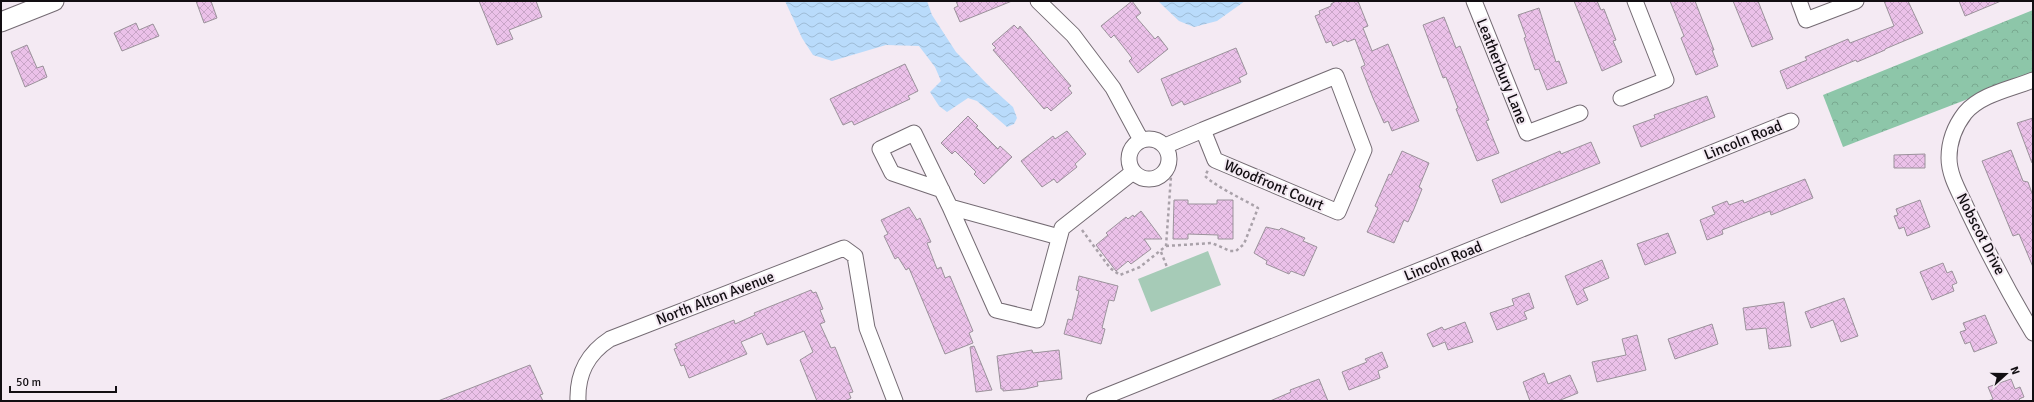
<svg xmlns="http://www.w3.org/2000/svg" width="2034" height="402" font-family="Signika,sans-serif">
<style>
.green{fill:#a6cbb7}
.forest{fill:url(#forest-crowns)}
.water{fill:url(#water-waves)}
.building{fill:url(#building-cross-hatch);stroke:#9b929b}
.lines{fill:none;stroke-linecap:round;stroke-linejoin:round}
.minor-casing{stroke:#746b73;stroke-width:17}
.tertiary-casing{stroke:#746b73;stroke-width:21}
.path{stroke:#a9a1a9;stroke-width:2.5;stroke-dasharray:3 3;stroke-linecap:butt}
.minor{stroke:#fff;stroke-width:15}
.tertiary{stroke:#fff;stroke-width:19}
.labels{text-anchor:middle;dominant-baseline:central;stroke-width:4;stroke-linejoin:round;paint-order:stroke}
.street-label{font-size:15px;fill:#120e12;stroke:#f4eaf3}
</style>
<defs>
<pattern id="forest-crowns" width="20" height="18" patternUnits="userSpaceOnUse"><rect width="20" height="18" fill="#8dc6a9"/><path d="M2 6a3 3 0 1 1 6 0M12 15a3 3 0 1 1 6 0" fill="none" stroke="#79a990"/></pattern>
<pattern id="water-waves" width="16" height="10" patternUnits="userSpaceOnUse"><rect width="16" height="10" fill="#b9dbfb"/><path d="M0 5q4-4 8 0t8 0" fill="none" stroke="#9ebbd6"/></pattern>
<pattern id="building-cross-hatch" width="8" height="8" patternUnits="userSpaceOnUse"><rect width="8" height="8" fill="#ebc1e9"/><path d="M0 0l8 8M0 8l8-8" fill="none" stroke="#c8a5c7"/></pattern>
</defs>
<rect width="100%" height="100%" fill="#f4eaf3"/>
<!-- green -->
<path class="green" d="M1208,251L1221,285L1151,312L1138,279Z"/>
<!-- forest -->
<path class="forest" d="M2033,10V74L1843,147L1823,95Z"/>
<!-- water -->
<path class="water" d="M785,1H927L932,15L956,52L987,84L1013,107L1017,118L1014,124L1007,127L977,101L968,98L947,112L939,106L930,92L941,81L935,67L919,46L886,45L832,61L813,55L802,38Z
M1158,1H1245L1217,21L1194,27L1179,21Z"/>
<!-- building -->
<path class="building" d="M196,1H211L217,18L204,23Z
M479,1H536L542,17L509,30L513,39L497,45Z
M956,1H1012L960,22L954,8L958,6Z
M1132,1L1141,13L1136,17L1155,39L1158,36L1168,49L1138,73L1129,61L1132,58L1114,35L1111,38L1101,26Z
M1336,1H1358L1368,26L1363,28L1372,51L1388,44L1419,121L1392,131L1388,121L1384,123L1373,98L1361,67L1365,65L1355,39L1347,42L1346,40L1333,46L1331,41L1326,43L1315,16L1320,14L1319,11L1331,6V4Z
M1574,1H1597L1601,10L1604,9L1616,40L1613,41L1622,62L1602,71Z
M1670,1H1695L1714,50H1712L1718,66L1696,75L1681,38L1684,36Z
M1733,1H1758L1773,39L1752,47Z
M1884,1H1908L1923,33L1885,49V50L1857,62L1856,60L1787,89L1780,71L1807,60L1805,57L1848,39L1850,43L1894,26Z
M1959,1H2001L1965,16Z
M1539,8L1556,62L1559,61L1567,83L1547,90L1539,69L1535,70L1524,38L1526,37L1518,15Z
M1444,17L1456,48L1460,46L1489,120L1486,121L1499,153L1477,161L1456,109L1458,108L1446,77L1443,78L1423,25Z
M136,23L139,30L153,24L159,36L122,51L114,33Z
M1014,25L1018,29L1020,26L1071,86L1068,88L1072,93L1051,111L1047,107L1044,109L993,50L996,48L992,44Z
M27,45L37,68L43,66L47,77L25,87L11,52Z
M1236,48L1247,74L1239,78L1241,82L1184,105L1182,101L1172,106L1161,79Z
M905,64L918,91L908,96L910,99L854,125L852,121L843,125L830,99Z
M1707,96L1715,117L1641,147L1633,126L1655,118L1654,115Z
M968,116L978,126L976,127L998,149L1000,146L1012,157L984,184L974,174L976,172L955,151L952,154L941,143Z
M2033,118V163H2032L2017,123Z
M1067,131L1086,154L1075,164L1077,167L1057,183L1054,179L1042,187L1021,161L1053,136L1055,139Z
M1591,142L1600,163L1501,203L1492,180L1560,151L1561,154Z
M2011,150L2023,181L2028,182L2033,196V267L2019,234L2013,236L1982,161Z
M1402,151L1429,163L1419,187L1422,189L1414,209L1408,222L1404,220L1394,243L1367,232L1378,208L1375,206L1389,174L1391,175Z
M1925,154V168H1894V155Z
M1805,179L1813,198L1771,215L1770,211L1722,230L1723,234L1707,240L1700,220L1715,214L1712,207L1727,201L1729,205L1743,200L1744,203Z
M1174,200H1188V204H1217V200H1233V239H1218V235L1188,234V239H1173Z
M1920,200L1930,227L1907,236L1904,227L1899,229L1894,216L1898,215L1896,209Z
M909,207L917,220L920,218L931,242L927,243L937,269L941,267L945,278L950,276L973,331L969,333L973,343L945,354L909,268L906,270L898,257L895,259L884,236L888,234L881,220Z
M1141,211L1162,239H1144L1151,249L1131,264L1128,261L1116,271L1096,245L1108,235L1106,233L1126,217L1128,219L1133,215L1134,217Z
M1266,227L1279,230L1281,228L1305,238L1303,241L1317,247L1304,276L1291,271L1289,274L1266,264L1267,261L1254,253Z
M1668,233L1676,253L1645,265L1637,244Z
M1602,260L1609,278L1583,289L1588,300L1577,305L1565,276Z
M1943,263L1947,273L1952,271L1957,283L1952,285L1954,291L1932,300L1920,272Z
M1079,276L1118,286L1114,301L1109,300L1102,328L1105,329L1101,344L1064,334L1068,319L1072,320L1079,291L1076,290Z
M811,290L813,293L816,292L823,309L820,310L825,322L820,324L831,348L835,347L853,392L849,393L851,398L845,401H817L800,360L813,352L804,331L767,345L762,333L741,342L747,354L689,378L684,365L681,366L674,349L677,348L675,344L734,320L735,324L755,315L754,313Z
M1529,293L1534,308L1524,312L1527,319L1497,330L1490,313L1514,305L1512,299Z
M1844,298L1858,336L1841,342L1833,320L1811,328L1805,312Z
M1784,302L1791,346L1769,349L1766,328L1746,330L1743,308Z
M1985,315L1997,343L1974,352L1970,342L1965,344L1960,332L1966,330L1963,323Z
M1465,322L1473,342L1448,350L1445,342L1433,347L1427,334L1442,327L1444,330Z
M1712,324L1718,344L1675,359L1668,339Z
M1637,335L1646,370L1597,382L1592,362L1626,355L1622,339Z
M974,346L992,390L976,392L970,347Z
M1032,350L1033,353L1059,350L1062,379L1037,382L1038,386L1025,389L1003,391V389H1001L997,356Z
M1382,352L1388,367L1378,371L1380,378L1349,390L1342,372L1367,362L1365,359Z
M530,365L543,394L540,395L543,401H438Z
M1544,373L1548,384L1570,375L1578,393L1558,401H1530L1523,382Z
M1319,379L1328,401H1270L1291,392L1290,390Z
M2011,379L2015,389L2020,387L2024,397L2019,399L2020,401H1988L1993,399L1988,387Z"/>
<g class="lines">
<!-- minor casing -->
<g class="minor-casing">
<path id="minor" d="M1038,1L1073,35L1113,88L1141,140
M1474,1L1527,133L1580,113
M1799,1L1806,20L1856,1
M1336,76L1364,150L1338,212L1215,160L1203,130Z
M2033,80C2011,89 1981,94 1965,113C1955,126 1949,142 1949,158C1949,176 1960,193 1967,209C1987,251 2009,293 2033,333
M1621,98L1666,80L1635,1
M1129 159a20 20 0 1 1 40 0a20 20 0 1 1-40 0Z
M1165,146L1203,130
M942,190L892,173L880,149L914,133L950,207L1059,237
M950,207L996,310L1037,320L1062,228L1133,172
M578,401C577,374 587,354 610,339L844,248L855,256L867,328L895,401
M1094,401L1791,121"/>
</g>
<!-- tertiary casing -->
<g class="tertiary-casing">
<path id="tertiary" d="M1,22L54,1"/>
</g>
<!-- path -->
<path class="path" d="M1082,230L1110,268L1120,275L1140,267L1166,246L1171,176L1166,170
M1166,246L1212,243L1230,251H1236L1244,244L1258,208C1241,198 1218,188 1205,176L1208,170
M1161,252L1167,267"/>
<!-- minor -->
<use href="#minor" class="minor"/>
<!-- tertiary -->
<use href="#tertiary" class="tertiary"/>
</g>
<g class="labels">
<!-- street labels -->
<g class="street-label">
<text transform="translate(1502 71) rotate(68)">Leatherbury Lane</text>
<text transform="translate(1743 140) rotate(-22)">Lincoln Road</text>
<text transform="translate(1274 185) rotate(23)">Woodfront Court</text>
<text transform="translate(1981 234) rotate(63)">Nobscot Drive</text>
<text transform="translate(1443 261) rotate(-22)">Lincoln Road</text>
<text transform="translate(715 298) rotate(-21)">North Alton Avenue</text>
</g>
</g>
<!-- border -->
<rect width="2034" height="402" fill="none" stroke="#120e12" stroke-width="4"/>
<!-- north arrow -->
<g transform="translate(2006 374) rotate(69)" stroke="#f4eaf3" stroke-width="3" paint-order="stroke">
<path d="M0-3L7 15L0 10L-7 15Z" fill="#120e12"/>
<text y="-6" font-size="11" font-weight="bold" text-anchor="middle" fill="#120e12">N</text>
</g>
<!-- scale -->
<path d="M10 386v6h106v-6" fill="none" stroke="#120e12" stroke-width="2"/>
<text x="16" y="386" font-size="12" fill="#120e12" stroke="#f4eaf3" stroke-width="3" paint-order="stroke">50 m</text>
</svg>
